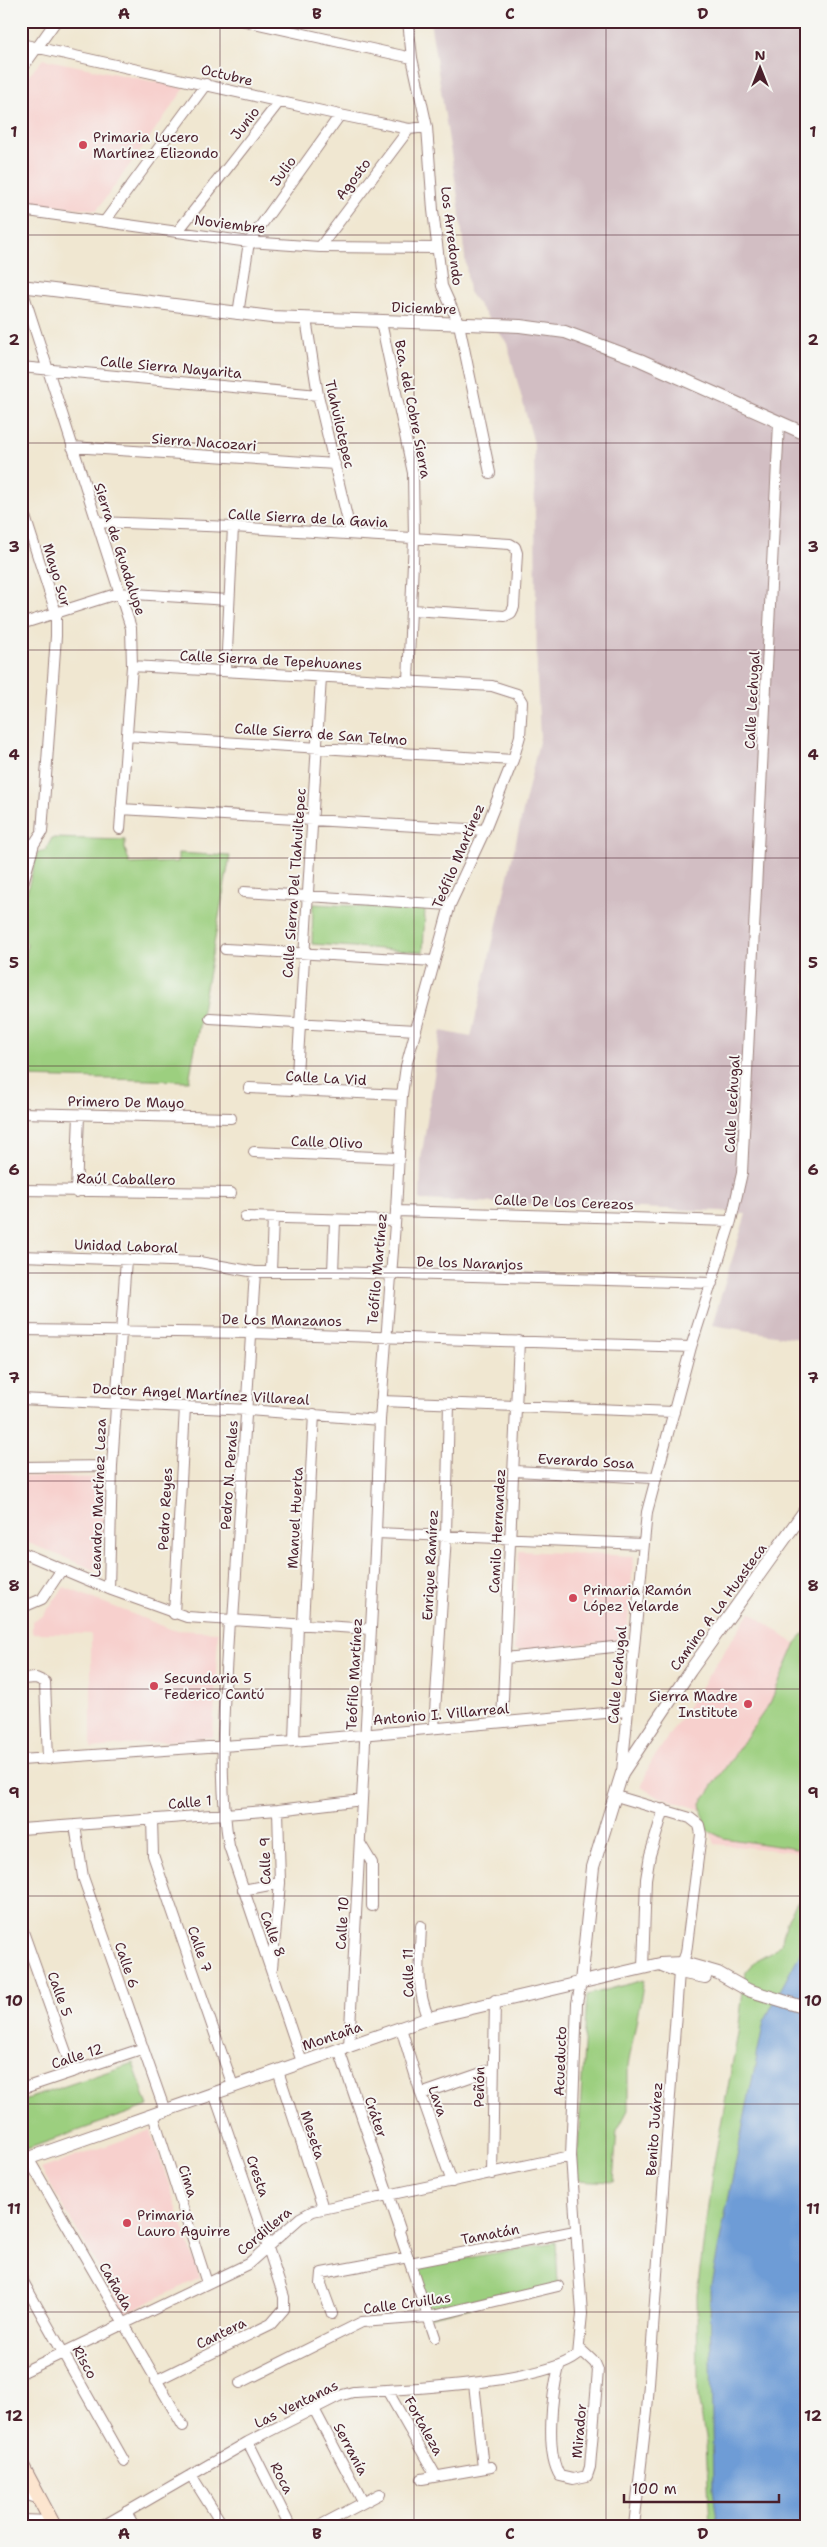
<svg xmlns="http://www.w3.org/2000/svg" width="827" height="2547" font-family="'Shantell Sans',sans-serif">
<style>
.built{fill:#f7d0cd}
.industrial{fill:#d2bec3}
.green{fill:#9ccf7f;stroke:#737755}
.water{fill:#6e9cd6;stroke:#5c5e80}
.lines{fill:none;stroke-linecap:round;stroke-linejoin:round}
.minor-casing{stroke:#9d837e;stroke-width:12}
.tertiary-casing{stroke:#9d837e;stroke-width:14}
.secondary-casing{stroke:#9d837e;stroke-width:16}
.minor{stroke:#fff;stroke-width:10}
.tertiary{stroke:#fff;stroke-width:12}
.secondary{stroke:#fce5cf;stroke-width:14}
.grid{fill:none;stroke:#4a1f2b;stroke-width:1;stroke-opacity:0.55}
.poi-dot{fill:#d1495b;stroke:#f6f6f2;stroke-width:2}
.labels{text-anchor:middle;dominant-baseline:central;stroke-width:4;stroke-linejoin:round;paint-order:stroke}
.street-label{font-size:14px;fill:#4a1f2b;stroke:#f6f6f2}
.poi-label{font-size:14px;fill:#4a1f2b;stroke:#f6f6f2;text-anchor:start}
.neatline{fill:none;stroke:#4a1f2b;stroke-width:2}
.grid-label{font-size:16px;text-anchor:middle;font-weight:bold;fill:#4a1f2b}
</style>
<rect width="100%" height="100%" fill="#f6f6f2"/>
<filter id="ink" filterUnits="userSpaceOnUse"><feTurbulence type="fractalNoise" baseFrequency=".02" numOctaves="2"/><feDisplacementMap in="SourceGraphic" scale="10" xChannelSelector="R" yChannelSelector="G"/><feConvolveMatrix kernelMatrix="1 2 1 2 8 2 1 2 1" color-interpolation-filters="sRGB"/></filter>
<filter id="wash" filterUnits="userSpaceOnUse"><feTurbulence type="fractalNoise" baseFrequency=".0096" numOctaves="4" result="noise"/><feDisplacementMap in="SourceGraphic" scale="20" xChannelSelector="R" yChannelSelector="G"/><feGaussianBlur stdDeviation="1.12" result="paint"/><feColorMatrix in="noise" values="0 0 0 0 0 0 0 0 0 0 0 0 0 0 0 0 0 1.4 0 .05"/><feComposite in="paint" operator="in"/></filter>
<g filter="url(#wash)">
<rect width="100%" height="100%" fill="#f0e7d1"/>
<!-- built -->
<path class="built" d="M43,59L185,88L97,210L21,202V85Z
M21,1476L106,1478L100,1572L21,1540Z
M519,1551L634,1556L626,1640L514,1650Z
M64,1587L173,1630L218,1632L213,1737L91,1748V1634L32,1633V1621L43,1616Z
M750,1612L796,1644L805,1853L715,1844L702,1810L654,1795L641,1787L650,1764Z
M151,2130L200,2278L125,2313L41,2169Z"/>
<!-- industrial -->
<path class="industrial" d="M430,21H806V1340L712,1325L746,1214L721,1211L420,1200L421,1159L441,1031L471,1037L540,737L537,679L534,444L507,343L469,292L458,198Z"/>
<!-- green -->
<path class="green" d="M52,838L125,840V849L130,864L178,862V853L230,856L189,1081L21,1077V989L27,943L21,942V915L37,853L45,851Z
M313,904L425,909L423,952L312,944Z
M806,1632V1868L802,1853L797,1849L723,1838L705,1829L701,1803L770,1703L796,1643Z
M806,1879V2526H710L706,2443L698,2396L697,2294L712,2173L738,2033L745,1973L756,1961L772,1952L781,1943L788,1918L805,1890Z
M644,1980L628,2066V2110L617,2131L613,2182L576,2180L587,1995Z
M133,2063L148,2106L21,2151V2101Z
M556,2242L558,2286L428,2317L419,2267Z"/>
<!-- water -->
<path class="water" d="M806,1942V2526H718L713,2489L710,2290L764,2021Z"/>
</g>
<g filter="url(#ink)">
<g class="lines">
<!-- minor casing -->
<g class="minor-casing">
<path id="minor" d="M245,21L412,58
M408,21L412,58L427,127L433,210L442,286L459,324L490,473
M21,44L340,115L409,129L427,127
M21,70L56,21
M21,210L249,242L320,247L437,248
M105,221L206,84
M178,231L279,102
M320,247L409,129
M21,286L131,628L132,666L120,829
M238,314L249,242L340,115
M306,319L318,395L351,534
M381,322L413,473L414,538L408,681
M21,367L318,395
M72,447L335,464
M21,504L56,613V636L42,832L34,844L21,890
M97,522L233,527L510,544L515,547L517,553L514,607L511,613L505,616L412,610
M21,624L119,593L228,600
M132,666L492,686L517,694L522,702L520,736L513,760L485,830L450,905L406,1066L402,1095L396,1211L380,1420L376,1533L349,2047
M226,671L233,527
M127,736L513,760
M121,809L485,830
M21,844H34
M244,892L450,905
M225,949L434,961
M210,1018L416,1030
M249,1088L402,1095
M296,1091L321,677
M21,1113L231,1118
M254,1152L399,1158
M21,1190L231,1193
M76,1192L79,1115
M396,1211L731,1221
M245,1217L395,1221
M21,1256L199,1262L255,1272H333L712,1283
M271,1271L273,1218
M333,1272L335,1220
M21,1330L252,1333L691,1347
M21,1399L248,1410L380,1420
M381,1401L674,1412
M21,1467L112,1466
M514,1471L655,1478
M376,1533L643,1544
M21,1552L109,1589L187,1617L370,1629
M109,1589L112,1466L126,1259
M21,1608L42,1599L62,1569
M174,1614L185,1407
M229,1620C225,1695 217,1771 229,1846L302,2062
M233,1621L255,1272
M303,1624L314,1414
M505,1658L633,1645
M21,1679L36,1678L45,1682L48,1759
M502,1722L519,1341
M434,1728L446,1535L449,1403
M294,1741L298,1624
M21,1760L294,1741L627,1711
M622,1772L647,1512L691,1347L731,1221L742,1173L779,423
M616,1796L690,1818L699,1825L701,1834L686,1953L679,1972L647,2411L634,2526
M152,1819L153,1855L233,2086
M75,1825L83,1877L165,2111
M21,1829L278,1810L362,1800
M360,1843L372,1863V1906
M243,1890L280,1883
M21,1926L73,2072
M421,1926C420,1957 415,1989 429,2018
M272,1968L280,1883L278,1810
M643,1968L646,1879L650,1855L664,1809
M401,2028L421,2094L452,2182
M339,2050L400,2229
M278,2071L323,2208
M21,2089L141,2049
M421,2094L493,2069
M153,2115L207,2283
M28,2158L183,2426
M492,2174L495,2000
M400,2234L435,2337
M410,2263L575,2231
M21,2278L124,2461
M332,2314L321,2284L322,2273L408,2257
M559,2367C552,2393 545,2453 560,2476L573,2479L587,2476L590,2467L598,2370L595,2363L580,2349
M21,2373L248,2264L300,2218L313,2211L571,2156
M155,2381L271,2324L284,2309V2297L268,2248L214,2093
M240,2383L362,2322L428,2317L558,2286
M474,2383L483,2468
M387,2390L436,2476
M314,2409L363,2502
M248,2442L290,2526
M191,2475L223,2526
M422,2479L491,2467
M21,2493L40,2499
M126,2512L134,2526
M21,2520L51,2521
M103,2526L248,2442L339,2396L353,2392C403,2389 542,2384 578,2355L582,2314L571,2156L577,2003L581,1982
M319,2526L380,2494"/>
</g>
<!-- tertiary casing -->
<g class="tertiary-casing">
<path id="tertiary" d="M21,286L271,317L520,326L565,332L640,360L806,434
M662,1965L679,1972L705,1977
M581,1982L593,1867L622,1773L690,1671L806,1509
M21,2161L429,2018L660,1964L683,1963L701,1968L718,1973L748,1990L806,2008"/>
</g>
<!-- secondary casing -->
<g class="secondary-casing">
<path id="secondary" d="M21,2464L54,2526"/>
</g>
<!-- minor -->
<use href="#minor" class="minor"/>
<!-- tertiary -->
<use href="#tertiary" class="tertiary"/>
<!-- secondary -->
<use href="#secondary" class="secondary"/>
</g>
</g>
<!-- grid -->
<path class="grid" d="M220,21V2526M414,21V2526M606,21V2526M21,235H806M21,443H806M21,650H806M21,858H806M21,1066H806M21,1273H806M21,1481H806M21,1689H806M21,1896H806M21,2104H806M21,2312H806"/>
<!-- markers -->
<g class="poi-dot">
<circle cx="83" cy="145" r="5"/>
<circle cx="573" cy="1598" r="5"/>
<circle cx="154" cy="1686" r="5"/>
<circle cx="748" cy="1704" r="5"/>
<circle cx="127" cy="2223" r="5"/>
</g>
<g class="labels">
<!-- street labels -->
<g class="street-label">
<text transform="translate(227 75) rotate(13)">Octubre</text>
<text transform="translate(245 123) rotate(-52)">Junio</text>
<text transform="translate(283 171) rotate(-54)">Julio</text>
<text transform="translate(353 179) rotate(-53)">Agosto</text>
<text transform="translate(230 224) rotate(7)">Noviembre</text>
<text transform="translate(452 236) rotate(83)">Los Arredondo</text>
<text transform="translate(424 308) rotate(2)">Diciembre</text>
<text transform="translate(171 367) rotate(5)">Calle Sierra Nayarita</text>
<text transform="translate(413 409) rotate(79)">Bca. del Cobre Sierra</text>
<text transform="translate(340 424) rotate(77)">Tlahuilotepec</text>
<text transform="translate(204 442) rotate(4)">Sierra Nacozari</text>
<text transform="translate(308 518) rotate(3)">Calle Sierra de la Gavia</text>
<text transform="translate(120 549) rotate(72)">Sierra de Guadalupe</text>
<text transform="translate(57 575) rotate(73)">Mayo Sur</text>
<text transform="translate(271 660) rotate(3)">Calle Sierra de Tepehuanes</text>
<text transform="translate(752 700) rotate(-87)">Calle Lechugal</text>
<text transform="translate(321 734) rotate(4)">Calle Sierra de San Telmo</text>
<text transform="translate(458 856) rotate(-67)">Teófilo Martínez</text>
<text transform="translate(294 883) rotate(-86)">Calle Sierra Del Tlahuiltepec</text>
<text transform="translate(326 1078) rotate(3)">Calle La Vid</text>
<text transform="translate(126 1102) rotate(1)">Primero De Mayo</text>
<text transform="translate(732 1104) rotate(-87)">Calle Lechugal</text>
<text transform="translate(327 1142) rotate(2)">Calle Olivo</text>
<text transform="translate(126 1179) rotate(1)">Raúl Caballero</text>
<text transform="translate(564 1202) rotate(2)">Calle De Los Cerezos</text>
<text transform="translate(126 1246) rotate(2)">Unidad Laboral</text>
<text transform="translate(470 1263) rotate(2)">De los Naranjos</text>
<text transform="translate(377 1269) rotate(-85)">Teófilo Martínez</text>
<text transform="translate(282 1320) rotate(1)">De Los Manzanos</text>
<text transform="translate(201 1394) rotate(3)">Doctor Angel Martínez Villareal</text>
<text transform="translate(586 1461) rotate(3)">Everardo Sosa</text>
<text transform="translate(229 1475) rotate(-86)">Pedro N. Perales</text>
<text transform="translate(98 1498) rotate(-88)">Leandro Martínez Leza</text>
<text transform="translate(165 1509) rotate(-87)">Pedro Reyes</text>
<text transform="translate(295 1518) rotate(-87)">Manuel Huerta</text>
<text transform="translate(497 1531) rotate(-87)">Camilo Hernandez</text>
<text transform="translate(430 1565) rotate(-87)">Enrique Ramírez</text>
<text transform="translate(718 1607) rotate(-54)">Camino A La Huasteca</text>
<text transform="translate(354 1674) rotate(-87)">Teófilo Martínez</text>
<text transform="translate(617 1675) rotate(-85)">Calle Lechugal</text>
<text transform="translate(441 1714) rotate(-5)">Antonio I. Villarreal</text>
<text transform="translate(190 1802) rotate(-5)">Calle 1</text>
<text transform="translate(265 1861) rotate(-91)">Calle 9</text>
<text transform="translate(342 1923) rotate(-87)">Calle 10</text>
<text transform="translate(273 1934) rotate(70)">Calle 8</text>
<text transform="translate(200 1949) rotate(71)">Calle 7</text>
<text transform="translate(127 1965) rotate(71)">Calle 6</text>
<text transform="translate(408 1973) rotate(-91)">Calle 11</text>
<text transform="translate(60 1994) rotate(70)">Calle 5</text>
<text transform="translate(332 2036) rotate(-19)">Montaña</text>
<text transform="translate(77 2056) rotate(-18)">Calle 12</text>
<text transform="translate(560 2061) rotate(-88)">Acueducto</text>
<text transform="translate(479 2087) rotate(-89)">Peñón</text>
<text transform="translate(438 2101) rotate(71)">Lava</text>
<text transform="translate(376 2117) rotate(71)">Cráter</text>
<text transform="translate(654 2129) rotate(-86)">Benito Juárez</text>
<text transform="translate(313 2135) rotate(72)">Meseta</text>
<text transform="translate(258 2176) rotate(71)">Cresta</text>
<text transform="translate(188 2181) rotate(72)">Cima</text>
<text transform="translate(264 2231) rotate(-40)">Cordillera</text>
<text transform="translate(490 2234) rotate(-11)">Tamatán</text>
<text transform="translate(116 2286) rotate(60)">Cañada</text>
<text transform="translate(407 2303) rotate(-8)">Calle Cruillas</text>
<text transform="translate(221 2333) rotate(-26)">Cantera</text>
<text transform="translate(85 2362) rotate(61)">Risco</text>
<text transform="translate(296 2404) rotate(-26)">Las Ventanas</text>
<text transform="translate(424 2426) rotate(61)">Fortaleza</text>
<text transform="translate(579 2431) rotate(-85)">Mirador</text>
<text transform="translate(351 2449) rotate(62)">Serranía</text>
<text transform="translate(282 2478) rotate(63)">Roca</text>
</g>
<!-- poi labels -->
<g class="poi-label">
<text x="93" y="137">Primaria Lucero<tspan x="93" dy="16">Martínez Elizondo</tspan></text>
<text x="583" y="1590">Primaria Ramón<tspan x="583" dy="16">López Velarde</tspan></text>
<text x="164" y="1678">Secundaria 5<tspan x="164" dy="16">Federico Cantú</tspan></text>
<text x="738" y="1696" text-anchor="end">Sierra Madre<tspan x="738" dy="16">Institute</tspan></text>
<text x="137" y="2215">Primaria<tspan x="137" dy="16">Lauro Aguirre</tspan></text>
</g>
</g>
<!-- margin -->
<rect width="827" height="2547" fill="none" stroke="#f6f6f2" stroke-width="55"/>
<!-- north arrow -->
<g transform="translate(760 68)" stroke="#f6f6f2" stroke-width="4" paint-order="stroke">
<path d="M0-4L9 19L0 12L-9 19Z" fill="#4a1f2b"/>
<text y="-8" font-size="14" font-weight="bold" text-anchor="middle" fill="#4a1f2b">N</text>
</g>
<!-- scale -->
<path d="M624 2494v8h155v-8" fill="none" stroke="#4a1f2b" stroke-width="2.5"/>
<text x="632" y="2494" font-size="15" fill="#4a1f2b" stroke="#f6f6f2" stroke-width="4" paint-order="stroke">100 m</text>
<rect x="28" y="28" width="772" height="2492" class="neatline"/>
<g class="grid-label">
<text x="124" y="19">A</text>
<text x="317" y="19">B</text>
<text x="510" y="19">C</text>
<text x="703" y="19">D</text>
<text x="14" y="137">1</text>
<text x="813" y="137">1</text>
<text x="14" y="345">2</text>
<text x="813" y="345">2</text>
<text x="14" y="552">3</text>
<text x="813" y="552">3</text>
<text x="14" y="760">4</text>
<text x="813" y="760">4</text>
<text x="14" y="968">5</text>
<text x="813" y="968">5</text>
<text x="14" y="1175">6</text>
<text x="813" y="1175">6</text>
<text x="14" y="1383">7</text>
<text x="813" y="1383">7</text>
<text x="14" y="1591">8</text>
<text x="813" y="1591">8</text>
<text x="14" y="1798">9</text>
<text x="813" y="1798">9</text>
<text x="14" y="2006">10</text>
<text x="813" y="2006">10</text>
<text x="14" y="2214">11</text>
<text x="813" y="2214">11</text>
<text x="14" y="2421">12</text>
<text x="813" y="2421">12</text>
<text x="124" y="2539">A</text>
<text x="317" y="2539">B</text>
<text x="510" y="2539">C</text>
<text x="703" y="2539">D</text>
</g>
</svg>
